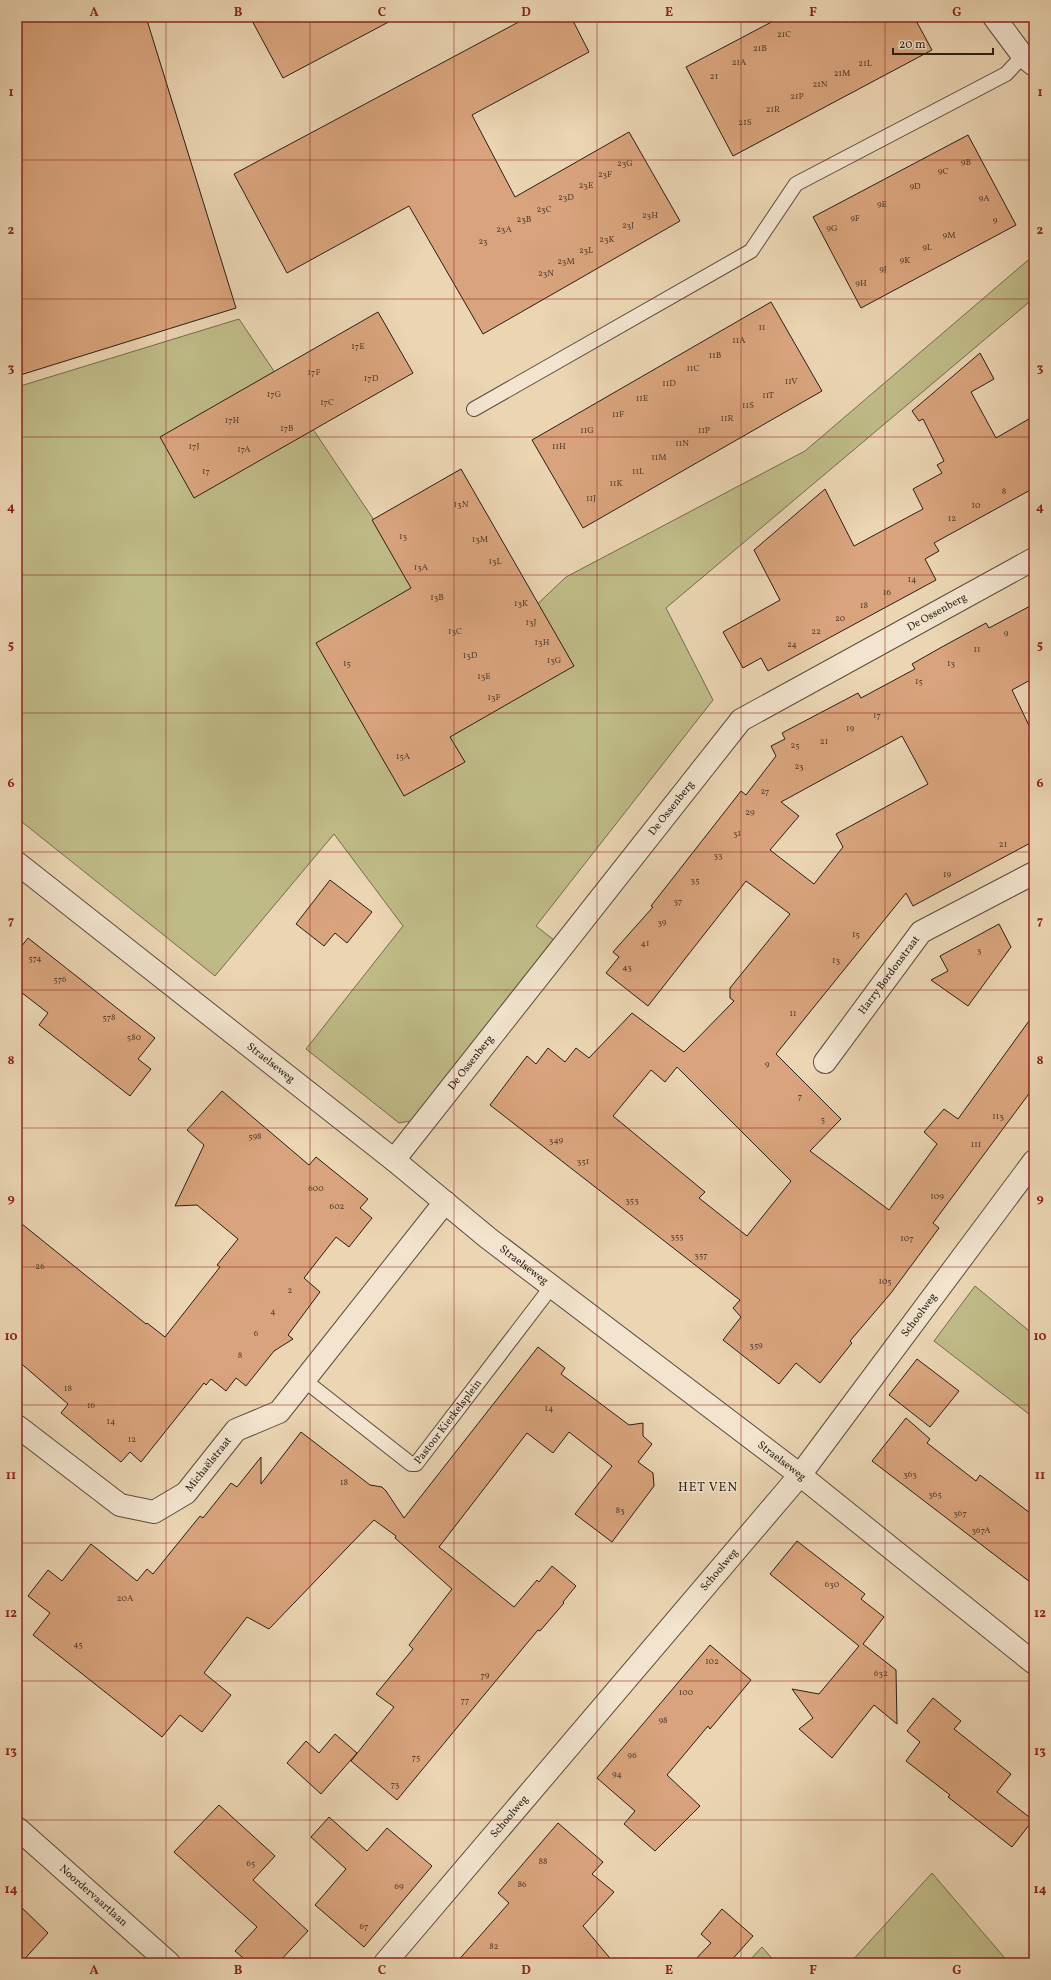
<svg xmlns="http://www.w3.org/2000/svg" width="1051" height="1980" font-family="Vollkorn,serif">
<style>
.green{fill:#bfbb87;stroke:#746d4e}
.building{fill:#d9a47d;stroke:#2a1f15;fill-rule:evenodd}
.lines{fill:none;stroke-linecap:round;stroke-linejoin:round}
.lane-casing{stroke:#5a4c3c;stroke-width:16}
.street-casing{stroke:#5a4c3c;stroke-width:24}
.lane{stroke:#f2e4ce;stroke-width:14}
.street{stroke:#f2e4ce;stroke-width:22}
.grid{fill:none;stroke:#8f2418;stroke-width:1;stroke-opacity:0.55}
.labels{text-anchor:middle;dominant-baseline:central;stroke-width:3;stroke-linejoin:round;paint-order:stroke}
.number-label{font-size:9px;fill:#56402f}
.street-label{font-size:11px;fill:#2a1f15;stroke:#f2e4ce}
.quarter-label{font-size:13px;letter-spacing:1px;fill:#2a1f15;stroke:#f2e4ce}
.neatline{fill:none;stroke:#8f2418;stroke-width:1.5}
.grid-label{font-size:13px;text-anchor:middle;font-weight:bold;fill:#8f2418}
</style>
<rect width="100%" height="100%" fill="#ebd5b3"/>
<filter id="stains"><feTurbulence type="fractalNoise" baseFrequency=".005" numOctaves="4"/><feColorMatrix values="0 0 0 0 .2 0 0 0 0 .09 0 0 0 0 .02 0 0 0 .5 -.17"/></filter>
<radialGradient id="worn" r=".72"><stop offset=".6" stop-color="#630" stop-opacity="0"/><stop offset="1" stop-color="#630" stop-opacity=".3"/></radialGradient>
<!-- green -->
<path class="green" d="M1034,255V298L666,608L713,700L536,926L554,940L411,1121L399,1123L306,1049L403,926L334,834L215,976L17,818V387L239,319L472,666L566,577L805,451Z
M975,1286L1034,1335V1418L934,1341Z
M932,1873L1009,1963H850Z
M762,1947L776,1963H747Z"/>
<!-- building -->
<path class="building" d="M17,17H146L236,308L17,376Z
M250,17H398L283,78Z
M528,17H571L589,52L472,115L515,197L629,132L680,221L483,334L409,206L287,273L234,174Z
M781,17H914L932,50L733,156L686,67Z
M968,135L1016,225L861,308L813,217Z
M771,302L822,391L583,528L532,440Z
M378,312L413,373L194,498L160,437Z
M980,353L994,379L971,392L996,438L1034,416V488L934,543L939,551L925,559L936,580L768,671L761,658L743,668L723,632L780,600L754,550L825,489L854,546L923,509L913,489L942,473L937,465L944,461L923,419L919,421L912,411Z
M461,469L574,666L450,737L465,762L404,796L316,643L411,588L372,520Z
M1034,604V678L1012,690L1034,736V841L913,906L906,893L776,1054L841,1119L810,1151L889,1210L937,1144L924,1132L944,1109L958,1119L1034,1014V1087L933,1223L939,1228L891,1293L850,1341L852,1343L820,1383L796,1363L779,1384L723,1340L741,1317L733,1308L740,1300L490,1105L527,1056L536,1064L548,1048L565,1062L576,1048L589,1058L632,1013L684,1052L734,1001L730,998V988L790,914L746,881L648,1006L606,973L619,957L613,952L653,907L651,906L741,791L746,795L776,756L771,746L785,739L782,733L818,714L858,693L861,698L915,669L912,664L940,648L986,623L989,628ZM902,736L928,784L836,834L843,847L814,884L770,850L799,816L781,802ZM677,1067L791,1181L747,1236L699,1198L705,1192L613,1116L651,1070L665,1082Z
M330,880L372,912L347,943L335,933L324,946L296,924Z
M999,924L1011,947L968,1006L931,980L948,971L940,956Z
M28,938L155,1038L138,1059L151,1069L130,1096L39,1025L48,1013L17,989V952Z
M222,1091L309,1165L316,1157L368,1199L360,1208L372,1218L349,1247L336,1237L304,1278L320,1292L288,1335L293,1339L274,1351L246,1386L236,1378L226,1391L211,1379L206,1385L204,1383L141,1462L130,1452L121,1462L61,1413L68,1404L17,1360V1220L146,1324L147,1323L165,1337L220,1267L217,1265L238,1239L197,1205L175,1206L204,1145L187,1130Z
M538,1347L565,1368L561,1374L629,1425L643,1423V1436L652,1444L638,1462L653,1473L654,1486L612,1542L575,1514L612,1466L569,1432L553,1453L527,1433L439,1547L514,1607L537,1580L539,1582L552,1566L576,1586L563,1602L564,1603L540,1631L538,1630L397,1800L351,1761L394,1707L376,1694L413,1649L409,1645L452,1589L395,1538L396,1536L374,1520L269,1629L247,1617L204,1673L231,1695L202,1732L180,1715L162,1737L33,1635L50,1613L28,1596L48,1570L62,1581L91,1544L137,1581L147,1569L153,1574L200,1516L203,1518L231,1483L237,1487L261,1457V1484L301,1432L370,1485L382,1487L386,1491L404,1518Z
M917,1359L959,1391L930,1427L889,1395Z
M906,1418L930,1439L927,1443L976,1481L980,1475L1034,1516V1585L872,1461Z
M797,1541L865,1594L861,1599L884,1617L863,1644L896,1670L897,1724L874,1705L832,1758L799,1729L813,1718L792,1689L819,1694L859,1646L770,1574Z
M710,1645L751,1680L710,1729L708,1726L667,1775L700,1806L655,1851L624,1824L635,1811L597,1778Z
M933,1698L961,1721L954,1729L1011,1774L997,1792L1033,1820L1012,1847L948,1797L950,1795L906,1761L920,1742L907,1731Z
M335,1734L357,1753L321,1794L287,1763L306,1741L319,1753Z
M219,1805L275,1856L253,1880L308,1931L278,1963H249L235,1951L257,1927L174,1852Z
M329,1817L367,1851L387,1828L432,1866L364,1947L315,1905L346,1869L311,1837Z
M558,1823L603,1862L592,1874L614,1892L583,1926L614,1963H456L509,1903L498,1893Z
M17,1903L48,1933L21,1963H17Z
M722,1909L753,1936L729,1963H692L711,1943L701,1934Z"/>
<g class="lines">
<!-- lane casing -->
<g class="lane-casing">
<g id="lane">
<path d="M474,409L751,251L796,184L1006,74L1023,56"/>
<path id="s1" d="M304,1380L411,1464H416L552,1286"/>
</g>
</g>
<!-- street casing -->
<g class="street-casing">
<g id="street">
<path d="M994,17L1023,56L1034,65"/>
<path id="s2" d="M17,863L394,1160L488,1238L800,1475L1034,1663"/>
<path id="s3" d="M825,1062L921,932L1034,873"/>
<path id="s4" d="M394,1160L741,720L1034,559"/>
<path id="s5" d="M17,1426L120,1505L154,1512L186,1493L236,1430L279,1412L445,1202"/>
<path id="s6" d="M17,1828L169,1963"/>
<path id="s7" d="M385,1963L800,1475L1034,1161"/>
</g>
</g>
<!-- lane -->
<use href="#lane" class="lane"/>
<!-- street -->
<use href="#street" class="street"/>
</g>
<!-- grid -->
<path class="grid" d="M166,17V1963M310,17V1963M454,17V1963M597,17V1963M741,17V1963M885,17V1963M17,160H1034M17,299H1034M17,437H1034M17,575H1034M17,713H1034M17,852H1034M17,990H1034M17,1128H1034M17,1267H1034M17,1405H1034M17,1543H1034M17,1681H1034M17,1820H1034"/>
<g class="labels">
<!-- number labels -->
<g class="number-label">
<text x="784" y="34">21C</text>
<text x="760" y="48">21B</text>
<text x="739" y="62">21A</text>
<text x="865" y="63">21L</text>
<text x="842" y="73">21M</text>
<text x="714" y="76">21</text>
<text x="820" y="84">21N</text>
<text x="797" y="96">21P</text>
<text x="773" y="109">21R</text>
<text x="745" y="122">21S</text>
<text x="966" y="162">9B</text>
<text x="625" y="163">23G</text>
<text x="943" y="171">9C</text>
<text x="605" y="174">23F</text>
<text x="586" y="185">23E</text>
<text x="915" y="186">9D</text>
<text x="566" y="197">23D</text>
<text x="984" y="198">9A</text>
<text x="882" y="204">9E</text>
<text x="544" y="209">23C</text>
<text x="650" y="215">23H</text>
<text x="855" y="218">9F</text>
<text x="524" y="219">23B</text>
<text x="995" y="220">9</text>
<text x="628" y="225">23J</text>
<text x="832" y="228">9G</text>
<text x="504" y="229">23A</text>
<text x="949" y="235">9M</text>
<text x="607" y="239">23K</text>
<text x="483" y="241">23</text>
<text x="927" y="247">9L</text>
<text x="586" y="250">23L</text>
<text x="905" y="260">9K</text>
<text x="566" y="261">23M</text>
<text x="883" y="269">9J</text>
<text x="546" y="273">23N</text>
<text x="861" y="283">9H</text>
<text x="762" y="327">11</text>
<text x="739" y="340">11A</text>
<text x="358" y="346">17E</text>
<text x="715" y="355">11B</text>
<text x="693" y="368">11C</text>
<text x="314" y="372">17F</text>
<text x="371" y="378">17D</text>
<text x="791" y="381">11V</text>
<text x="669" y="383">11D</text>
<text x="274" y="394">17G</text>
<text x="768" y="395">11T</text>
<text x="642" y="398">11E</text>
<text x="327" y="402">17C</text>
<text x="748" y="405">11S</text>
<text x="618" y="414">11F</text>
<text x="727" y="418">11R</text>
<text x="232" y="420">17H</text>
<text x="287" y="428">17B</text>
<text x="587" y="430">11G</text>
<text x="704" y="430">11P</text>
<text x="682" y="443">11N</text>
<text x="194" y="446">17J</text>
<text x="559" y="446">11H</text>
<text x="244" y="449">17A</text>
<text x="659" y="457">11M</text>
<text x="206" y="471">17</text>
<text x="638" y="471">11L</text>
<text x="616" y="483">11K</text>
<text x="1004" y="491">8</text>
<text x="591" y="498">11J</text>
<text x="461" y="504">13N</text>
<text x="976" y="505">10</text>
<text x="952" y="518">12</text>
<text x="403" y="536">13</text>
<text x="480" y="539">13M</text>
<text x="495" y="561">13L</text>
<text x="421" y="567">13A</text>
<text x="912" y="579">14</text>
<text x="887" y="592">16</text>
<text x="437" y="597">13B</text>
<text x="521" y="603">13K</text>
<text x="864" y="605">18</text>
<text x="840" y="618">20</text>
<text x="531" y="622">13J</text>
<text x="455" y="631">13C</text>
<text x="816" y="631">22</text>
<text x="1006" y="633">9</text>
<text x="542" y="642">13H</text>
<text x="792" y="644">24</text>
<text x="977" y="649">11</text>
<text x="470" y="655">13D</text>
<text x="554" y="660">13G</text>
<text x="347" y="663">15</text>
<text x="951" y="663">13</text>
<text x="484" y="676">13E</text>
<text x="919" y="681">15</text>
<text x="494" y="697">13F</text>
<text x="877" y="715">17</text>
<text x="850" y="728">19</text>
<text x="824" y="741">21</text>
<text x="795" y="745">25</text>
<text x="403" y="756">15A</text>
<text x="799" y="766">23</text>
<text x="765" y="791">27</text>
<text x="750" y="812">29</text>
<text x="737" y="833">31</text>
<text x="1003" y="844">21</text>
<text x="718" y="855">33</text>
<text x="947" y="874">19</text>
<text x="695" y="880">35</text>
<text x="678" y="901">37</text>
<text x="662" y="922">39</text>
<text x="856" y="934">15</text>
<text x="645" y="943">41</text>
<text x="979" y="950">3</text>
<text x="35" y="958">574</text>
<text x="836" y="960">13</text>
<text x="627" y="967">43</text>
<text x="60" y="979">576</text>
<text x="793" y="1013">11</text>
<text x="109" y="1017">578</text>
<text x="134" y="1037">580</text>
<text x="767" y="1064">9</text>
<text x="800" y="1096">7</text>
<text x="998" y="1116">113</text>
<text x="823" y="1119">5</text>
<text x="255" y="1136">598</text>
<text x="556" y="1140">349</text>
<text x="976" y="1144">111</text>
<text x="583" y="1161">351</text>
<text x="316" y="1188">600</text>
<text x="937" y="1196">109</text>
<text x="632" y="1200">353</text>
<text x="337" y="1206">602</text>
<text x="677" y="1236">355</text>
<text x="907" y="1238">107</text>
<text x="701" y="1255">357</text>
<text x="40" y="1266">26</text>
<text x="885" y="1281">105</text>
<text x="290" y="1290">2</text>
<text x="273" y="1311">4</text>
<text x="256" y="1333">6</text>
<text x="756" y="1345">359</text>
<text x="240" y="1355">8</text>
<text x="68" y="1388">18</text>
<text x="91" y="1405">16</text>
<text x="549" y="1408">14</text>
<text x="111" y="1421">14</text>
<text x="132" y="1439">12</text>
<text x="910" y="1474">363</text>
<text x="344" y="1482">18</text>
<text x="935" y="1494">365</text>
<text x="620" y="1510">83</text>
<text x="960" y="1513">367</text>
<text x="981" y="1530">367A</text>
<text x="832" y="1584">630</text>
<text x="125" y="1598">20A</text>
<text x="78" y="1644">45</text>
<text x="712" y="1661">102</text>
<text x="881" y="1673">632</text>
<text x="485" y="1675">79</text>
<text x="686" y="1692">100</text>
<text x="465" y="1700">77</text>
<text x="663" y="1720">98</text>
<text x="632" y="1755">96</text>
<text x="416" y="1757">75</text>
<text x="617" y="1774">94</text>
<text x="395" y="1784">73</text>
<text x="543" y="1861">88</text>
<text x="251" y="1863">65</text>
<text x="522" y="1884">86</text>
<text x="399" y="1886">69</text>
<text x="364" y="1926">67</text>
<text x="494" y="1946">82</text>
</g>
<!-- street labels -->
<g class="street-label">
<text stroke="none"><textPath href="#s4" startOffset="784">De Ossenberg</textPath></text>
<text stroke="none"><textPath href="#s4" startOffset="448">De Ossenberg</textPath></text>
<text stroke="none"><textPath href="#s3" startOffset="108">Harry Bordonstraat</textPath></text>
<text stroke="none"><textPath href="#s2" startOffset="323">Straelseweg</textPath></text>
<text stroke="none"><textPath href="#s4" startOffset="124">De Ossenberg</textPath></text>
<text stroke="none"><textPath href="#s2" startOffset="647">Straelseweg</textPath></text>
<text stroke="none"><textPath href="#s7" startOffset="840">Schoolweg</textPath></text>
<text stroke="none"><textPath href="#s1" startOffset="194">Pastoor Kierkelsplein</textPath></text>
<text stroke="none"><textPath href="#s2" startOffset="971">Straelseweg</textPath></text>
<text stroke="none"><textPath href="#s5" startOffset="238">Michaëlstraat</textPath></text>
<text stroke="none"><textPath href="#s7" startOffset="516">Schoolweg</textPath></text>
<text stroke="none"><textPath href="#s7" startOffset="192">Schoolweg</textPath></text>
<text stroke="none"><textPath href="#s6" startOffset="102">Noordervaartlaan</textPath></text>
</g>
<!-- quarter labels -->
<g class="quarter-label">
<text x="708" y="1488">HET VEN</text>
</g>
</g>
<!-- margin -->
<rect width="1051" height="1980" fill="none" stroke="#ebd5b3" stroke-width="44"/>
<!-- scale -->
<path d="M893 48v6h100v-6" fill="none" stroke="#2a1f15" stroke-width="2"/>
<text x="899" y="48" font-size="12" fill="#2a1f15" stroke="#f2e4ce" stroke-width="3" paint-order="stroke">20 m</text>
<rect x="22" y="22" width="1007" height="1936" class="neatline"/>
<g class="grid-label">
<text x="94" y="16">A</text>
<text x="238" y="16">B</text>
<text x="382" y="16">C</text>
<text x="526" y="16">D</text>
<text x="669" y="16">E</text>
<text x="813" y="16">F</text>
<text x="957" y="16">G</text>
<text x="11" y="96">1</text>
<text x="1040" y="96">1</text>
<text x="11" y="234">2</text>
<text x="1040" y="234">2</text>
<text x="11" y="372">3</text>
<text x="1040" y="372">3</text>
<text x="11" y="511">4</text>
<text x="1040" y="511">4</text>
<text x="11" y="649">5</text>
<text x="1040" y="649">5</text>
<text x="11" y="787">6</text>
<text x="1040" y="787">6</text>
<text x="11" y="925">7</text>
<text x="1040" y="925">7</text>
<text x="11" y="1064">8</text>
<text x="1040" y="1064">8</text>
<text x="11" y="1202">9</text>
<text x="1040" y="1202">9</text>
<text x="11" y="1340">10</text>
<text x="1040" y="1340">10</text>
<text x="11" y="1479">11</text>
<text x="1040" y="1479">11</text>
<text x="11" y="1617">12</text>
<text x="1040" y="1617">12</text>
<text x="11" y="1755">13</text>
<text x="1040" y="1755">13</text>
<text x="11" y="1893">14</text>
<text x="1040" y="1893">14</text>
<text x="94" y="1974">A</text>
<text x="238" y="1974">B</text>
<text x="382" y="1974">C</text>
<text x="526" y="1974">D</text>
<text x="669" y="1974">E</text>
<text x="813" y="1974">F</text>
<text x="957" y="1974">G</text>
</g>
<rect width="100%" height="100%" filter="url(#stains)"/>
<rect width="100%" height="100%" fill="url(#worn)"/>
</svg>
